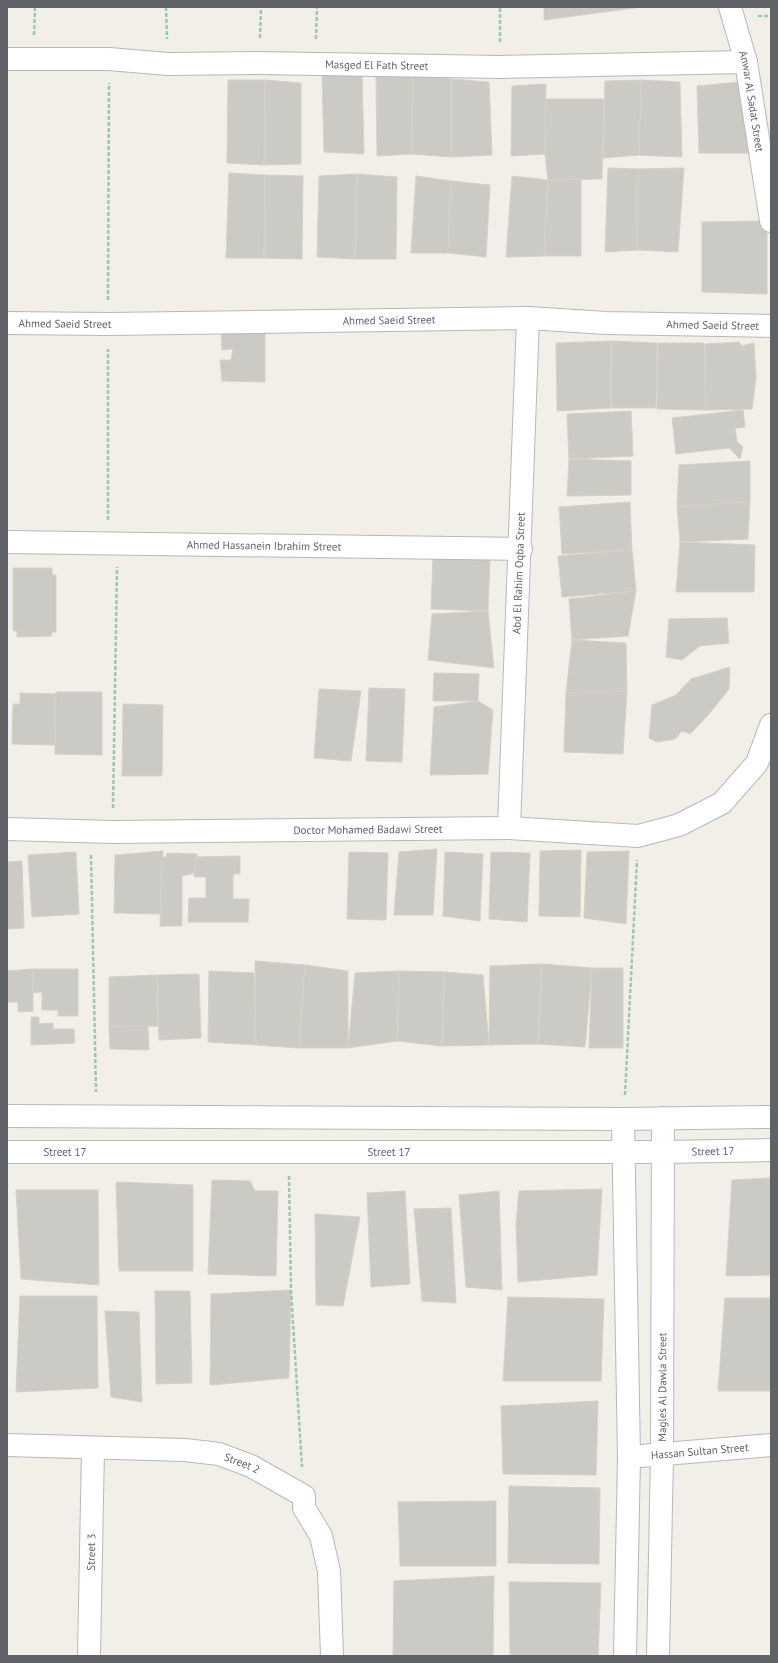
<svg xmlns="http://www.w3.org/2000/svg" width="778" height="1663" font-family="'PT Sans',sans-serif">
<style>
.building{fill:#cccac5;stroke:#d6d1c6}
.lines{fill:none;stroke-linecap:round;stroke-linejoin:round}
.minor-casing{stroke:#b5b8bc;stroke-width:24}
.path{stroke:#9cc7a9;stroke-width:2.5;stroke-dasharray:4 2;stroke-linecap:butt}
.minor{stroke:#fff;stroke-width:22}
.labels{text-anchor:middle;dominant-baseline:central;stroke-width:3.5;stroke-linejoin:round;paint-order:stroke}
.street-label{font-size:11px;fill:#5f6368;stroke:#fff}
</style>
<rect width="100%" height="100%" fill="#f1efe8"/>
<!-- building -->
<path class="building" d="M544,7H642L544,20Z
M322,73H362L364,154L324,152Z
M413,75L412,154L377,156L376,77Z
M413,75L451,79V157L412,154Z
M451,79L489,82L492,155L451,157Z
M228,80H265L264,165L227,163Z
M265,80L301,83V164L264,165Z
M641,80L680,82L682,157L639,155Z
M641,80L639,155L603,158L605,81Z
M740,82L754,153H699L697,86Z
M546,84L545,154L511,156L512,86Z
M546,99H604L602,179L548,180L545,154Z
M608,168L638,169L637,250L605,252Z
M684,168L678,252L637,250L638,169Z
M229,173L265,175L264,258H226Z
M357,174L397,177L396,259H355Z
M357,174L355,259L317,257L319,176Z
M265,175L303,176L302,259L264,258Z
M416,176L451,181L448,253H411Z
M512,176L548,180L544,256L506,257Z
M581,179V256H544L548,180Z
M451,181L490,185L486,257L448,253Z
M767,221V294L702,292V222Z
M265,326V382L222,381L220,360H231L233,349L222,350L221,330Z
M611,341L657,343L656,408H612Z
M611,341V408L557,411L556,343Z
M739,342L742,346L754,343L756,377L752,409L706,410L705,344Z
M658,343H704L706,410L657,409Z
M743,410L745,427L735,428L737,442L743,447L740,459L729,448L676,454L672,418Z
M631,411L633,456L569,459L567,414Z
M569,459L631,461V495L567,496Z
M750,461V502L677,506L679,465Z
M630,502L632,550L562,554L559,507Z
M750,502L748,539L680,542L677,506Z
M680,542L755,545L754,592H676Z
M632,550L636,591L562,597L558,556Z
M433,556L490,558L488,611L431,609Z
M13,568H52V575H56V632H52L51,636L17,637V631H13Z
M636,591L628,636L572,640L569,599Z
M488,611L494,668L428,660L432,614Z
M727,618L729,643L700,646L682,660L666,657L669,619Z
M572,640L626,643L627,691L566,693Z
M730,667L729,689L710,713L690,734L682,731L675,739L657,742L649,738L652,705L676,695L691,679Z
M434,673L479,674L478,701H433Z
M369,688L405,689L402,762L366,761Z
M319,689L361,691L351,761L314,758Z
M627,691L623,754L564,752L566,693Z
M56,692H102V755L55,754Z
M20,693L56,694L55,745L12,744L13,704H20Z
M478,701L493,710L488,774L430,775L434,707Z
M123,704L163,705L162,776H122Z
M437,849L433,915H394L399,852Z
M581,850L580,917L539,916L540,851Z
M163,851L160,914L114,913L115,855Z
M629,851L626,924L584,918L587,852Z
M76,852L79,914L32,917L28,855Z
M349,852L388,853L386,920L347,919Z
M445,852L483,854L480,921L443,916Z
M491,852L530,853L527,922L489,919Z
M167,853L197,854L195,873L182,876V926H160L162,858L166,857Z
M240,856V874H233V899H249L248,922H188L189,898H206V877H194L196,857Z
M22,861L24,928L7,929V862Z
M255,961L305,965L299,1048L256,1045Z
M542,964L538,1044L489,1045L490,966Z
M542,964L592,968L585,1047L538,1044Z
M305,965L348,971V1048H299Z
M592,968H623V1048H589Z
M33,969V1011L18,1012V1002H7V971Z
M33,969H78V1016H58V1010H42V992L33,993Z
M209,971L254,973L256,1045L208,1042Z
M399,971L397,1041L348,1048L355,973Z
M399,971L444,972L442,1046L397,1041Z
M444,972L483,975L489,1045L442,1046Z
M199,974L201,1038L159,1040L157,975Z
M157,975L158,1026L109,1027V977Z
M31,1017H39V1024L53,1023V1029H74L75,1043L31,1045Z
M148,1026L149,1050L110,1049L109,1027Z
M771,1178V1275L726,1276L732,1180Z
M212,1180L250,1181L255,1191H278L276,1276L208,1274Z
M116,1182L193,1185V1271H119Z
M602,1189L597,1275L518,1282L516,1224L519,1191Z
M16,1190H98L99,1285L21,1279Z
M405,1191L410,1284L371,1287L367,1193Z
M499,1191L502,1290L466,1287L459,1195Z
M451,1208L456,1303L422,1301L414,1209Z
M315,1214L360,1217L343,1306L316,1305Z
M291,1290L289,1378L210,1385L211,1294Z
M155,1291H190L192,1383L156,1384Z
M20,1296H97L98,1388L16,1392Z
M508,1297L604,1299L601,1381H503Z
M725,1298H771V1391H718Z
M105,1311L139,1312L142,1402L111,1397Z
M598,1401L596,1475L503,1474L501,1406Z
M509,1486L600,1488L599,1564L508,1563Z
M496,1501V1566H400L398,1502Z
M494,1576L493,1656H393L394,1581Z
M509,1582L601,1583L598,1656H510Z"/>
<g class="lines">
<!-- minor casing -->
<g class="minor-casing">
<g id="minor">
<path id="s1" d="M730,7L746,62L771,221"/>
<path id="s2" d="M7,59H109L168,64L259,63L500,67L746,62"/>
<path id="s3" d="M7,323L108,324L528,318L606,323L771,326"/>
<path id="s4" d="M7,542L521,549"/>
<path id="s5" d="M509,828L528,318"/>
<path id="s6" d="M7,829L112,832L509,828L638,836L679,825L722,803L757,763L771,725"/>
<path d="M7,1116L623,1119L771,1117"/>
<path d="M623,1119L629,1457L625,1656"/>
<path id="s7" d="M7,1152H663L771,1150"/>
<path id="s8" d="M7,1445L185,1450L219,1454L251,1466L304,1496V1508L321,1536L329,1571L332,1656"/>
<path id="s9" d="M629,1457L771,1445"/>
<path id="s10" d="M89,1656L93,1448"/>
<path id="s11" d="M658,1656L662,1455L663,1118"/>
</g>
</g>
<!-- path -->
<path class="path" d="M166,7L167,39
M758,16H771
M34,35L35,7
M260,38L261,7
M316,39L317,7
M500,42V7
M108,300L109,83
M108,520V349
M113,808L117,567
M91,855L96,1092
M625,1095L637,860
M289,1176L291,1290L302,1467"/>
<!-- minor -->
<use href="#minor" class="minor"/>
</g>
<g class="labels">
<!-- street labels -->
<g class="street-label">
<text stroke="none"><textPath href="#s2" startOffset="370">Masged El Fath Street</textPath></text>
<text stroke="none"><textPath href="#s1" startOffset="97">Anwar Al Sadat Street</textPath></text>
<text stroke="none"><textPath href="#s3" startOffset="382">Ahmed Saeid Street</textPath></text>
<text stroke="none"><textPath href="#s3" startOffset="58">Ahmed Saeid Street</textPath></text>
<text stroke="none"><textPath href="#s3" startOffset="706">Ahmed Saeid Street</textPath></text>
<text stroke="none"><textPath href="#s4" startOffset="257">Ahmed Hassanein Ibrahim Street</textPath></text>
<text stroke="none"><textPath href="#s5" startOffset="255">Abd El Rahim Oqba Street</textPath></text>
<text stroke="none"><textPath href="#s6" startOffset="361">Doctor Mohamed Badawi Street</textPath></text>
<text stroke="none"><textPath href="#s7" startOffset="706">Street 17</textPath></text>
<text stroke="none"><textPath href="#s7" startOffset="58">Street 17</textPath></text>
<text stroke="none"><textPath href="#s7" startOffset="382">Street 17</textPath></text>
<text stroke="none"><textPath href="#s11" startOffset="269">Magles Al Dawla Street</textPath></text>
<text stroke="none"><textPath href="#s9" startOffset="71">Hassan Sultan Street</textPath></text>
<text stroke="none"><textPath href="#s8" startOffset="237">Street 2</textPath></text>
<text stroke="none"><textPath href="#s10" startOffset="104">Street 3</textPath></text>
</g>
</g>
<!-- border -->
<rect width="778" height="1663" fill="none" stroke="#5f6368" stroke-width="16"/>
</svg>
